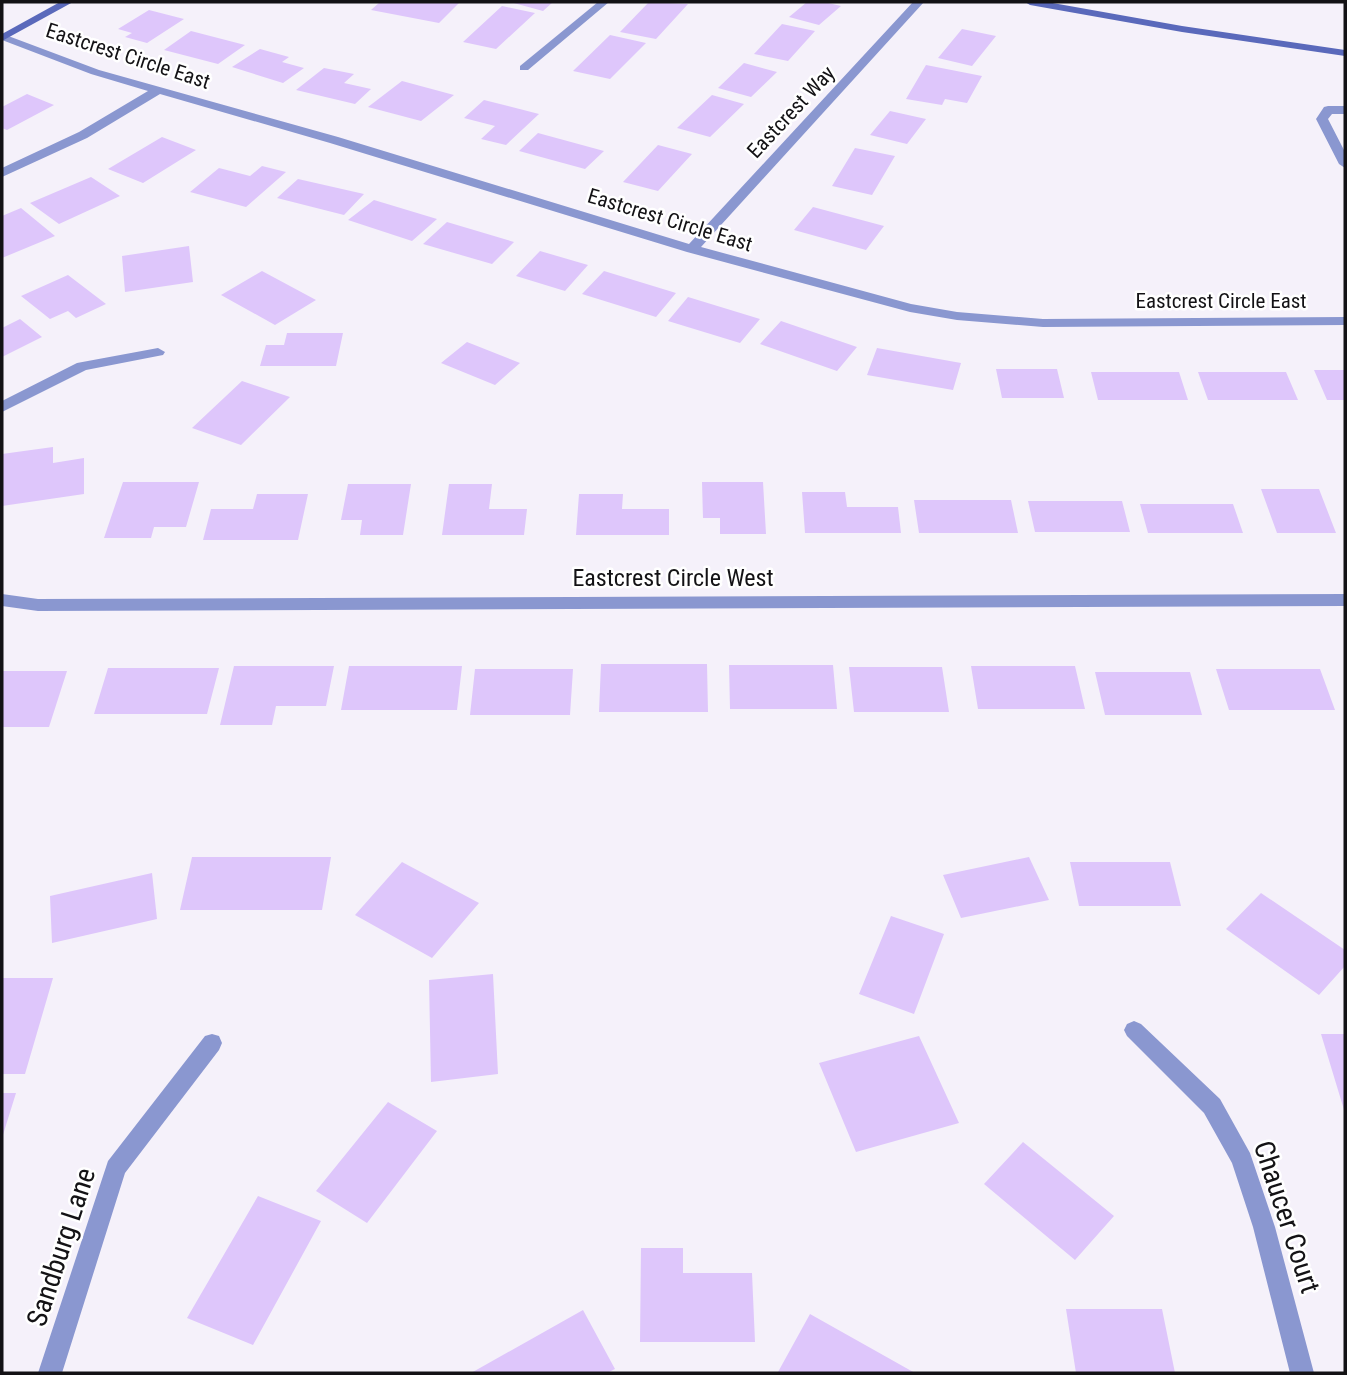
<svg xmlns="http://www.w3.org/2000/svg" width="1347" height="1375" font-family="'Roboto Condensed',sans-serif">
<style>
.building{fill:#dec6fb}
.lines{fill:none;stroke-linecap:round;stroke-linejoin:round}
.lane{fill:#8a97d0;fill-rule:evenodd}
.street{fill:#8a97d0;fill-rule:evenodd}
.secondary{fill:#5a69bb;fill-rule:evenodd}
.labels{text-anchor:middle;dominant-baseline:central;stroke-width:5;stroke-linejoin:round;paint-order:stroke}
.far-street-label{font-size:21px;fill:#131215;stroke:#fff}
.street-label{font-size:24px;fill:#131215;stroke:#fff}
.near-street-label{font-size:28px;fill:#131215;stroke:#fff}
</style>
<rect width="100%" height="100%" fill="#f5f1fa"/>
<!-- building -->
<path class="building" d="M380,2H460L439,23L371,10Z
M510,2H553L543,11Z
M649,2L688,4L656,39L620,32Z
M807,2H824L841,6L819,25L789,17Z
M502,6L535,13L496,49L463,42Z
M149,10L184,19L147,43L125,37L132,33L118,29Z
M782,24L815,31L788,61L754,54Z
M962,29L996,36L972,66L938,58Z
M191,31L245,45L218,64L164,50Z
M610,35L646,43L610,79L573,71Z
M260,49L289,57L282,62L304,68L283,83L232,67Z
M744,63L777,72L751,97L718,88Z
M926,65L982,76L967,103L945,99L942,105L906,99Z
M324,68L354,74L344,83L371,89L355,104L296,90Z
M402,81L454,95L421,121L368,107Z
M27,94L54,105L7,130L2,128V107Z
M712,95L744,104L710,137L677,128Z
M484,100L539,114L506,145L481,139L495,126L464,118Z
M890,111L926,119L907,144L870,135Z
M538,133L604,151L585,169L519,151Z
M162,137L196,150L143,183L108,169Z
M658,145L692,154L658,191L623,182Z
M855,148L895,156L872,195L832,186Z
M262,166L286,172L246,207L190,192L219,168L250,176Z
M91,177L120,196L59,224L30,203Z
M298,179L364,194L344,215L277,198Z
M374,200L437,219L412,241L348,220Z
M813,207L884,226L866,250L794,230Z
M21,208L55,236L2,258V216Z
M447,222L514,242L492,264L423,244Z
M189,246L193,282L125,292L122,256Z
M540,251L588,265L565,291L516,276Z
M262,271L316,300L275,325L221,295Z
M604,271L676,293L656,317L582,294Z
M68,275L106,304L76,318L68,311L50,319L21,296Z
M688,297L760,319L740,343L668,321Z
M20,319L42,337L2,357V328Z
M781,321L857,347L837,371L760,344Z
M287,333H343L336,366H260L266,345H284Z
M467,342L520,363L495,385L441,363Z
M877,348L961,363L953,390L867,375Z
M996,369H1057L1064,398H1002Z
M1314,370H1345V400H1327Z
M1091,372H1179L1188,400H1098Z
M1198,372H1286L1298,400H1208Z
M242,381L290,397L241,445L192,428Z
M53,447V463L84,458V494L2,506V454Z
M123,482H199L186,527H154L151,538H104Z
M702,482H763L766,534H720V518H703Z
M348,484H411L403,535H360L362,520H341Z
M449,484H492L489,509H527L524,535H442Z
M1261,489H1319L1336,533H1277Z
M802,492H845L847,507H898L901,533H805Z
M257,494H308L298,540H203L211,509H253Z
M579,494H623L622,509H669V535H576Z
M914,500H1011L1018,533H919Z
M1028,501H1122L1130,532H1035Z
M1140,504H1233L1243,533H1148Z
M601,664H707L708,712H599Z
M729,665H833L837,709H730Z
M234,666H334L326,706H276L272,725H220Z
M349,666H462L457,710H341Z
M971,666H1075L1085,709H978Z
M849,667H942L949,712H854Z
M108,668H219L207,714H94Z
M475,669H573L570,715H470Z
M1216,669H1320L1335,710H1229Z
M2,671H67L49,727H2Z
M1095,672H1190L1202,715H1105Z
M192,857H331L322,910H180Z
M1029,857L1049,900L961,918L943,875Z
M402,862L479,903L432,958L355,915Z
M1070,862H1170L1181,906H1079Z
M152,873L157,919L52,943L50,896Z
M1261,893L1345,950V966L1319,995L1226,929Z
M891,916L944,934L914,1014L859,994Z
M493,974L498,1074L431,1082L429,980Z
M2,978H53L25,1074H2Z
M1321,1034H1345V1113Z
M919,1036L959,1123L856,1152L819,1063Z
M2,1093H16L2,1138Z
M388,1102L437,1131L367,1223L316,1191Z
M1023,1142L1114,1216L1075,1260L984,1184Z
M258,1196L321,1221L253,1345L187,1318Z
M641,1248H683V1273H752L755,1342H640Z
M1066,1309H1162L1175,1373H1076Z
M583,1310L615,1369L607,1373H471Z
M810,1314L915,1373H781L778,1372Z"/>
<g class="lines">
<!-- lane -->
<path class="lane" d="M1328,106H1345V114H1332L1328,119L1345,152V168L1339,164L1316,119L1324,107Z"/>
<!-- street -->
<path class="street" d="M598,2H609L528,70H520V66Z
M913,2H924L701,247L911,304L957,312L1043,319L1345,317V325L1043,327L957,320L910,312L687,252L330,143L160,94L87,138L2,177V168L79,132L148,91L91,74L2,40L3,34L99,70L338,137L689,244Z
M158,348L165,352L163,355L86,370L2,412V401L77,363Z
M2,594L38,599L1345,594V606L38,611L2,606Z
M1134,1021L1141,1024L1220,1099L1250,1153L1275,1227L1314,1373H1290L1253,1227L1232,1163L1204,1113L1127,1036L1124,1030L1127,1024Z
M212,1034L219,1036L222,1043L219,1050L125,1173L62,1373H38L108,1161L205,1036Z"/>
<!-- secondary -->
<path class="secondary" d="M60,2H73L2,41V34Z
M1025,2H1047L1182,26L1345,50V56L1182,32L1030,5Z"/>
</g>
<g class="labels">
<!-- far-street labels -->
<g class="far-street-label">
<text transform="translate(128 56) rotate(18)">Eastcrest Circle East</text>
<text transform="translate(791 112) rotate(-47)">Eastcrest Way</text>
<text transform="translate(670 220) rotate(17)">Eastcrest Circle East</text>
<text x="1221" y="301">Eastcrest Circle East</text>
</g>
<!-- street labels -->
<g class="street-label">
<text x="673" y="578">Eastcrest Circle West</text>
</g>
<!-- near-street labels -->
<g class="near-street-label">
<text transform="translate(1287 1217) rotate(72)">Chaucer Court</text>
<text transform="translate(61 1247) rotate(-72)">Sandburg Lane</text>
</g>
</g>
<!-- border -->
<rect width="1347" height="1375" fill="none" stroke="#131215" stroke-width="7"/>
</svg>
